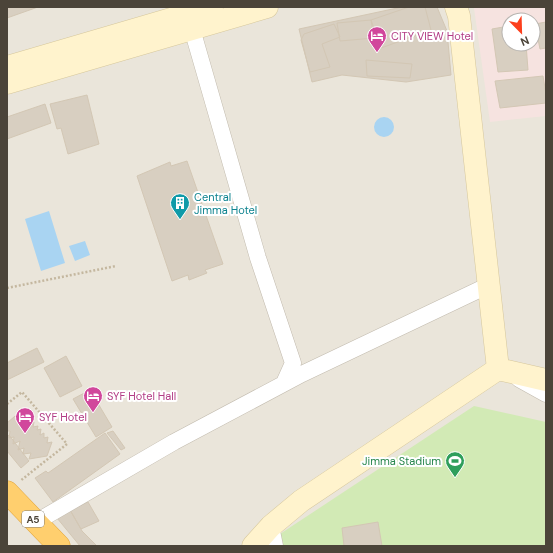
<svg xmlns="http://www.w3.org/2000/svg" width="553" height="553" font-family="'DM Sans',sans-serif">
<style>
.residential{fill:#eae5da;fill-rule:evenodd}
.medical{fill:#f6e3e0;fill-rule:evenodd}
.green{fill:#d2eab5}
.water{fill:#a9d4f2}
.building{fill:#d8cfc1;stroke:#d3c7b4}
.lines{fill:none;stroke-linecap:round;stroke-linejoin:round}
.street-casing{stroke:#c2bbae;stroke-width:17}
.secondary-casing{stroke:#d6c79b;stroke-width:23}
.highway-casing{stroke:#e0a43c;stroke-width:23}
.path{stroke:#c4b79f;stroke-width:2.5;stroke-dasharray:2 2;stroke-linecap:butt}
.street{stroke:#fff;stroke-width:16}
.secondary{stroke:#fff3cd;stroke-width:22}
.highway{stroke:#ffcf6e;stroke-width:22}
.labels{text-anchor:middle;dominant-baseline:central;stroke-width:4;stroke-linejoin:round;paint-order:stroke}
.shield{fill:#fff;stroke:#817c74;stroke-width:1}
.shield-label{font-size:10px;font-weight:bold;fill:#4b4439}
.hotel-label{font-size:11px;fill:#b23c85;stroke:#fff;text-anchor:start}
.culture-label{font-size:11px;fill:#0d838f;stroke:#fff;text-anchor:start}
.leisure-label{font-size:11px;fill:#27864d;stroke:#fff;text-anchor:end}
</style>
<rect width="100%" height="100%" fill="#f6f3ec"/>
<!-- residential -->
<path class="residential" d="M7,7H546V546H7ZM509,20H533V44H509Z"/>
<!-- medical -->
<path class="medical" d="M478,7H546V116L490,122L474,8ZM509,20H533V44H509Z"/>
<!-- green -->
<path class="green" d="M474,406L546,422V546H282L280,534Z"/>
<!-- water -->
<path class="water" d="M374 127a10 10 0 1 1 20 0a10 10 0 1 1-20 0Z
M49,211L65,263L41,271L25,219Z
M85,241L90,255L75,261L69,246Z"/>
<!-- building -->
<path class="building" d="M7,7H38L7,18Z
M402,7H437L447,31L451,75L406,82L342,75L312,82L299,29Z
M409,7H425L431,30L381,48L371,20Z
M371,20L374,38L340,41L337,23Z
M546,22V48L540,49L535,24Z
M334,24L340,37L322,44L330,67L310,72L301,40L304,34Z
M509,26V44H526L528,70L498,72L492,29Z
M366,60L412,64L410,78L367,76Z
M543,76L546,94V103L500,108L495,81Z
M87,95L99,144L68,154L61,128L57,129L50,104Z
M45,104L51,123L7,139V117Z
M187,161L223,264L205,270L207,273L189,280L188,275L172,281L137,176L170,162L171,166Z
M37,348L44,362L7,380V363Z
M66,356L82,386L60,397L44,368Z
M90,390L112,427L96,437L73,399Z
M22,410L26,415L25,420L31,418L29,423L34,422L33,427L38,426L37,430L41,429L40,435L44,433V438L48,437L47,443L52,442L47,456L29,459L31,453L23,454L24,448L18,450L20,441L13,444L14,437L9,438L10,431H7V423Z
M113,431L125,448L121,450L107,433Z
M105,433L120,454L53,502L35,478L46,471L48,473Z
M9,435L29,461L21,468L7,451V437Z
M88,502L99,521L81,529L70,510Z
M70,510L82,531L97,546H80L57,518Z
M378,522L382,546H344L342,528Z"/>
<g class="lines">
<!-- street casing -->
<g class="street-casing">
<path id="street" d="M192,29L258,258L293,363L284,383
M519,379L546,394
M36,522L174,442L302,374L489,285
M271,526L275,546"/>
</g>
<!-- secondary casing -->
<g class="secondary-casing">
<path id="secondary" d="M7,67L212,7
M7,83L267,7
M498,369L546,380
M253,546L271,526L301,501L498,369L459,16L456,7"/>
</g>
<!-- highway casing -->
<g class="highway-casing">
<path id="highway" d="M7,492L59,546"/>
</g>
<!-- path -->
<path class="path" d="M7,288L116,266
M7,404L22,392L67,444L20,481"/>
<!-- street -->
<use href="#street" class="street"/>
<!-- secondary -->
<use href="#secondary" class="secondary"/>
<!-- highway -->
<use href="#highway" class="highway"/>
</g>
<!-- icons -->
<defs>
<g id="hotel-pin" transform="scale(1)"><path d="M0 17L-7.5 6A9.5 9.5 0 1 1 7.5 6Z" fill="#d1479c" stroke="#fff"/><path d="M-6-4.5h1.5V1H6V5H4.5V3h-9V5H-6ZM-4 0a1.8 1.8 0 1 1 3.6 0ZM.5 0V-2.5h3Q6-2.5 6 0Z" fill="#fff"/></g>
<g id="building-pin" transform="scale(1)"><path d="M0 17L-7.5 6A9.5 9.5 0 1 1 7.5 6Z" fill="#0f9aa8" stroke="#fff"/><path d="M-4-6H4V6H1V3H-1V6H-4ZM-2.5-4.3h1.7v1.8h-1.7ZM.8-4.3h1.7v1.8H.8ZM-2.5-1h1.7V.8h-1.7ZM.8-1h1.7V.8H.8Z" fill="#fff"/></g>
<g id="stadium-pin" transform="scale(1)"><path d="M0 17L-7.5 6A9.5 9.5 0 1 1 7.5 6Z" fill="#2e9e5b" stroke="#fff"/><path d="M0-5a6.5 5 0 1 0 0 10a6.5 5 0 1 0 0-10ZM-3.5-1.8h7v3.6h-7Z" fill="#fff"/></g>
</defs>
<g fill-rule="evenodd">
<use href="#hotel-pin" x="377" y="36"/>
<use href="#building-pin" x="180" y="203"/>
<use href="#hotel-pin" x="93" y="396"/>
<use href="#hotel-pin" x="25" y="417"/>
<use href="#stadium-pin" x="455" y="461"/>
</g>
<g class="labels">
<!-- shield labels -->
<rect class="shield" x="22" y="511" width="22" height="16" rx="3"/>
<g class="shield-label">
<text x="33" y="519">A5</text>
</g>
<!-- hotel labels -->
<g class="hotel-label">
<text x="391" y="36">CITY VIEW Hotel</text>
<text x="107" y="396">SYF Hotel Hall</text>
<text x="39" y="417">SYF Hotel</text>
</g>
<!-- culture labels -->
<g class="culture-label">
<text x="194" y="197">Central<tspan x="194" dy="13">Jimma Hotel</tspan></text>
</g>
<!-- leisure labels -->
<g class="leisure-label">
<text x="441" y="461">Jimma Stadium</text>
</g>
</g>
<!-- border -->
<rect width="553" height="553" fill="none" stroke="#4b4439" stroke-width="16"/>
<!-- north arrow -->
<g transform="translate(521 32) rotate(157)"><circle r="19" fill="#ffffff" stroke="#b7b4b0"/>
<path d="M0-3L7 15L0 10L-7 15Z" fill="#fc3f1d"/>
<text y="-6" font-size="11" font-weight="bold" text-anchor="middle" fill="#4b4439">N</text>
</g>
</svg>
